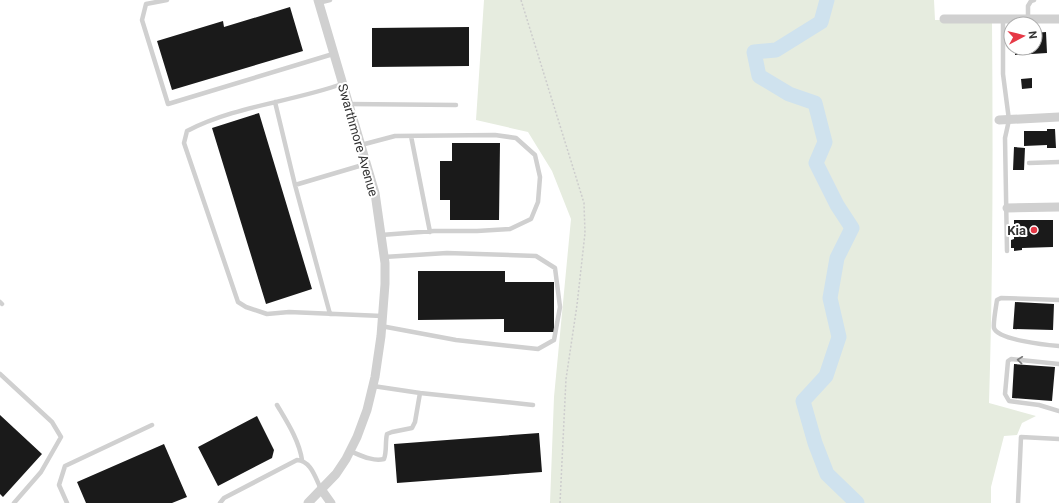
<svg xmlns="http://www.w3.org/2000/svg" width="1059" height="503" font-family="Roboto,sans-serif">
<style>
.green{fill:#e6ecdf}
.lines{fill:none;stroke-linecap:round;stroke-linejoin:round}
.river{stroke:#cfe2ee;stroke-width:15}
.building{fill:#1a1a1a}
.path{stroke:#cdcdcd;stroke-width:1.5;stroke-dasharray:2 2;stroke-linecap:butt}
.lane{stroke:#d0d0d0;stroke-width:4.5}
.street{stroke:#d0d0d0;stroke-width:9}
.oneway{stroke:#7a7a7a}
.poi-dot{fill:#e63946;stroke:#fff;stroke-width:1.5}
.labels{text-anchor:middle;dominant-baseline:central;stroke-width:4;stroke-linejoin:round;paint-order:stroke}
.street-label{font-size:13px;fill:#333;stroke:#fff}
.poi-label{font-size:13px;font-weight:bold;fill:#333;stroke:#fff;text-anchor:end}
</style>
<rect width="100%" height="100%" fill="#fff"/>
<!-- green -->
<path class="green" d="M484,0H934L935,20H992C993,148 993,275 989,403L1036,416L1022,423L1017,435L1004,436L991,487V503H550L554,397L571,219L552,171L528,132L476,120Z"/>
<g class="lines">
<!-- river -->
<path class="river" d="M827,0L821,22L776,50L754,52L759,76L789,94L815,103L825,142L816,163L837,205L852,228L837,258L830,298L839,337L826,376L803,401L815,443L827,474L857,503"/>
</g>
<!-- building -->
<path class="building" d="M290,7L303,51L172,90L157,41L223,21L224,27Z
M469,27V66L372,67V28Z
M1046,32L1047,53L1015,55V48H1035V33Z
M1032,78V88L1022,89L1021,79Z
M259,113L312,289L266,304L212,128Z
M1047,129H1055L1056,148H1047V145L1024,146V131H1047Z
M452,143H500L499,220H450V200H440V161H452Z
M1014,147L1025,148L1024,170H1013Z
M1014,220H1053V247L1022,248V250L1014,251V248H1011V240L1014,239Z
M418,271H505V282H554V332H504V319L418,320Z
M1015,302L1054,304L1053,330L1013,329Z
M1014,364L1055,367L1052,401L1012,398Z
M0,415L42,454L3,497L0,494Z
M257,416L274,450L272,458L218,486L198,447Z
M539,433L542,472L397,483L394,444Z
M164,444L187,497L172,503H86L77,482Z"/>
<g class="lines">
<!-- path -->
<path class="path" d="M521,0L584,203L585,233L577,305L566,379L560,503"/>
<!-- lane -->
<path class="lane" d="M167,0L146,4L142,20L168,104L333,54
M318,3L330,0
M1003,19V74L1009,120L1005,138L1007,251
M1028,19V6L1031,1L1034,0
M342,84C291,102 235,106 187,131L184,143L238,302L246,307L267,314L289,312L382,316
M275,102L295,185L330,314
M348,104L456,105
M411,136L430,232
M361,145L395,136L495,135L516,138L535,155L540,177L538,202L531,219L510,229L477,231H434L381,235
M1029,163L1059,162
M295,185L366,164
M1059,300L1001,298L997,300C996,307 993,323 994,328C998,340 1047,345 1059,346
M0,302L2,304
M381,326L456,340L538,349L554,340L560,307L555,268L536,256L447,253L384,257
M1059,364L1011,359L1008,361L1005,394L1009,401L1039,405L1059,411
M0,374L52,422L61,437L41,472L14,503
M373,386L420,393L533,405
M277,405C287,422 299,440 302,460
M350,451C360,455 373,462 384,459C387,451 385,442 387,434L392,432L412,428L415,422L420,393
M67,503L59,485L65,466L152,425
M220,503L224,498L297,460C311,461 315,477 321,489
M1018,503L1021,437L1059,439"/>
<!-- street -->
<path class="street" d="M944,19H1059
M999,120L1059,117
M1007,208L1059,207
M321,489L331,503
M308,503L336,474L346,459L357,437L367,410L375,377L381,336L385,284V263L375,193L318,0"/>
</g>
<!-- one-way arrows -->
<defs><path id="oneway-chevron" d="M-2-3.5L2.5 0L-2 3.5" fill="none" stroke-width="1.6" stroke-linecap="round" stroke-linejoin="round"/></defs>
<use class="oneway" href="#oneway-chevron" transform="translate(1020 360) rotate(-174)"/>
<!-- markers -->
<circle class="poi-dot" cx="1034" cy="230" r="4"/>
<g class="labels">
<!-- street labels -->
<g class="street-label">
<text transform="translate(358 140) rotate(74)">Swarthmore Avenue</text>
</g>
<!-- poi labels -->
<g class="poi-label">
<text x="1026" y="230">Kia</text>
</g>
</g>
<!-- north arrow -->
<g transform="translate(1023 36) rotate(83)"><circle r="19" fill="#ffffff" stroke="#adadad"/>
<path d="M0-3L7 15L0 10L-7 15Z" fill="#e63946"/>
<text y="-6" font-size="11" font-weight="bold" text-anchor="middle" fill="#333333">N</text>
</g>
</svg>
